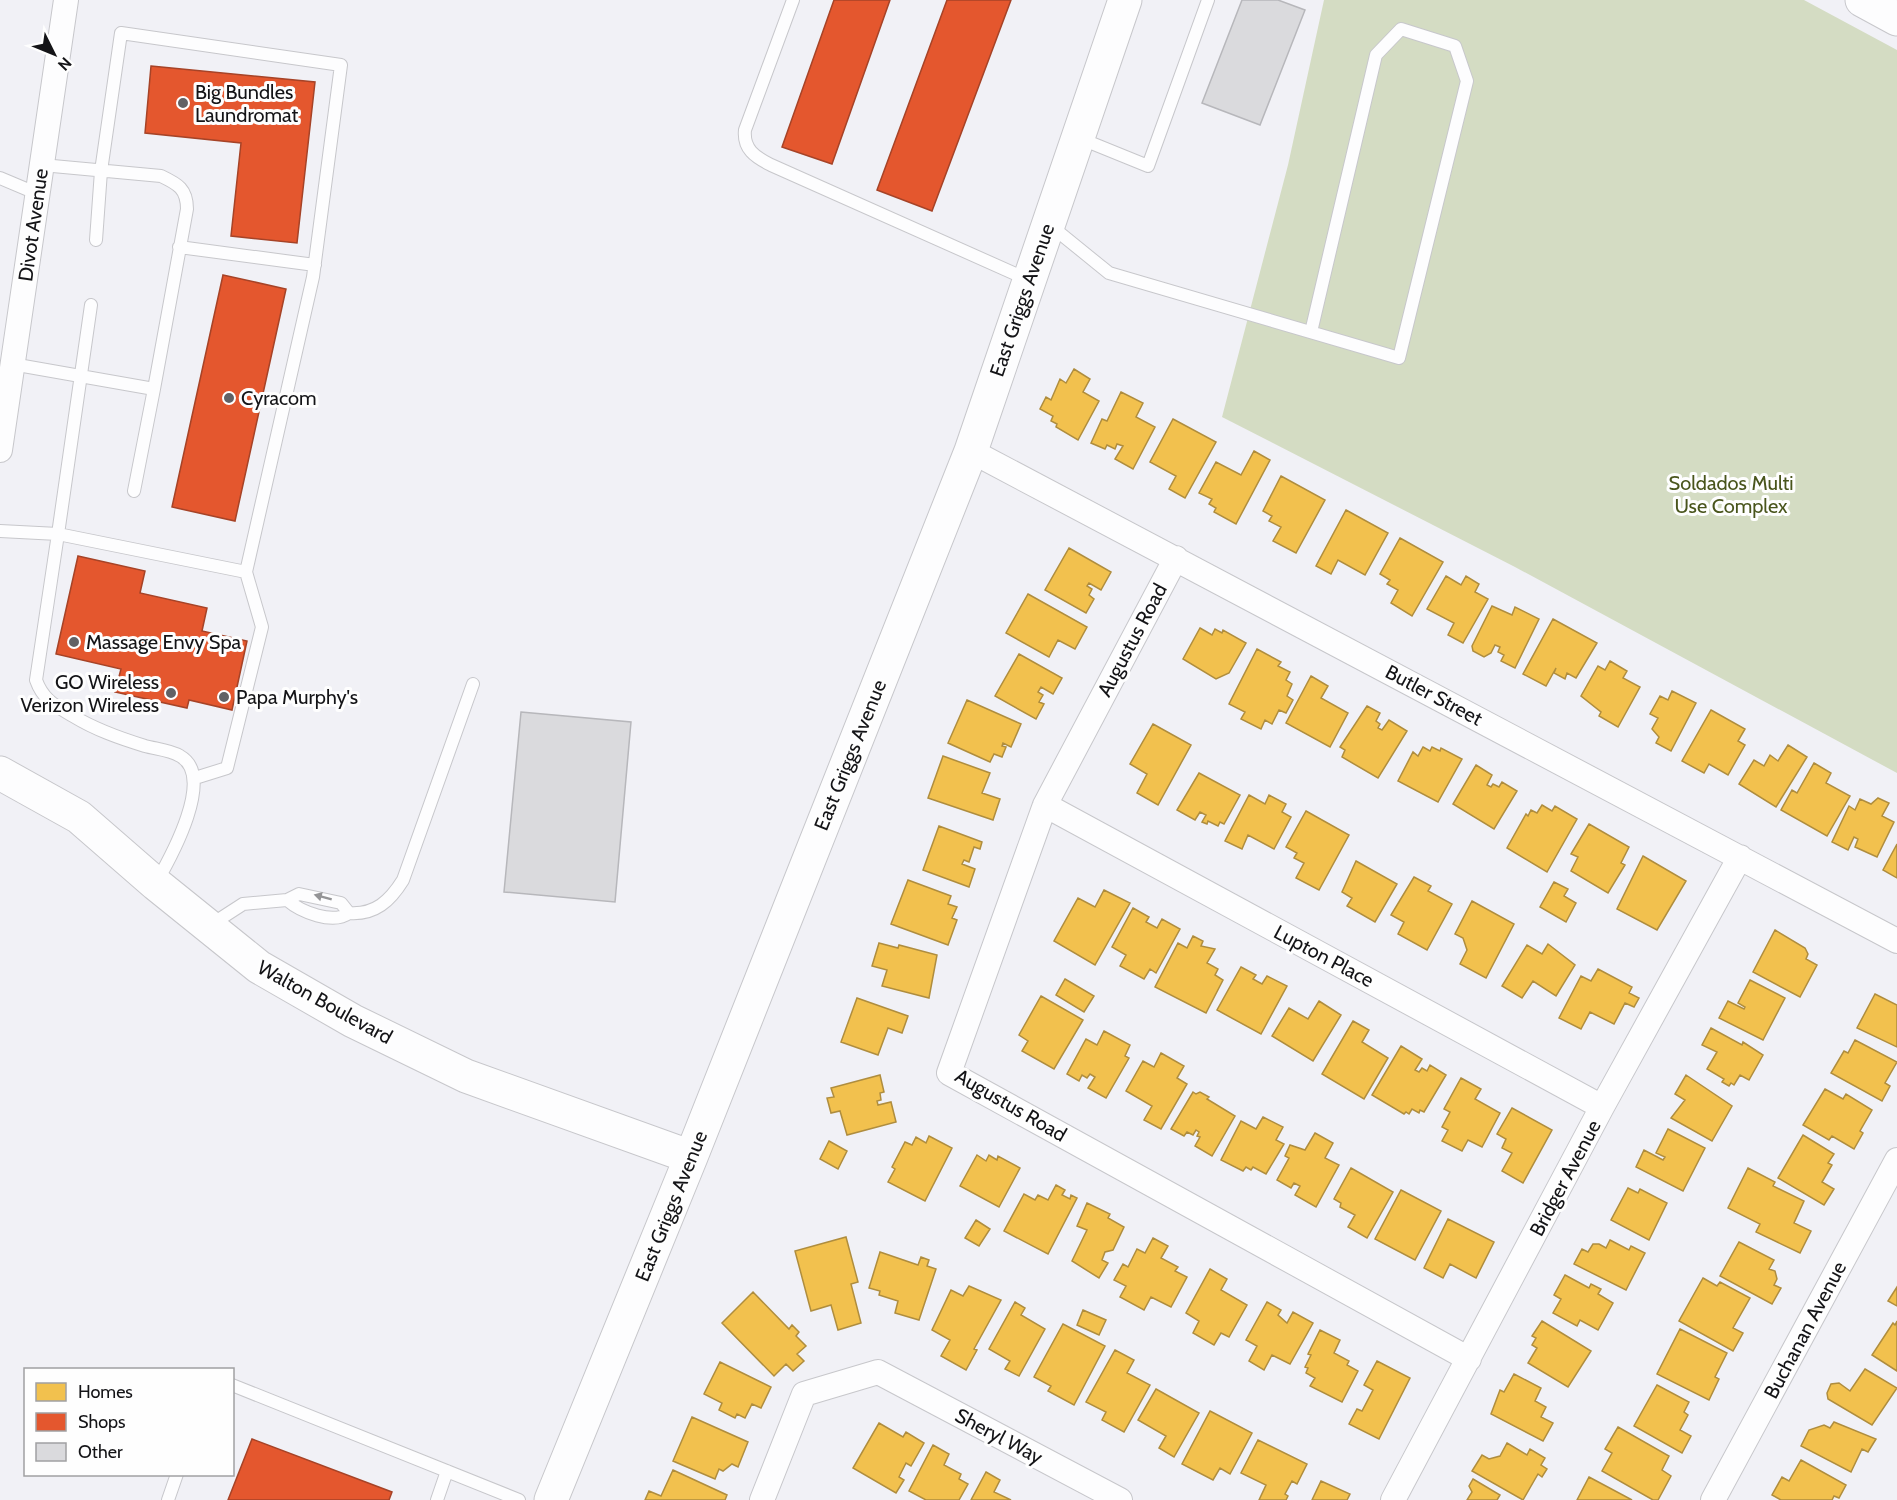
<svg xmlns="http://www.w3.org/2000/svg" width="1897" height="1500" font-family="Cabin,sans-serif">
<style>
.green{fill:#d4dcc3}
.homes{fill:#f2c14e;stroke:#af8d3e;stroke-width:1.5}
.shops{fill:#e4572e;stroke:#a64327;stroke-width:1.5}
.building{fill:#dadadd;stroke:#b7b7bb;stroke-width:1.5}
.lines{fill:none;stroke-linecap:round;stroke-linejoin:round}
.lane-casing{stroke:#c7c7cb;stroke-width:14}
.street-casing{stroke:#c7c7cb;stroke-width:26}
.secondary-casing{stroke:#c7c7cb;stroke-width:35}
.lane{stroke:#fdfdfe;stroke-width:12}
.street{stroke:#fdfdfe;stroke-width:24}
.secondary{stroke:#fdfdfe;stroke-width:33}
.oneway{fill:#949496}
.poi-dot{fill:#616165;stroke:#fefefe;stroke-width:2}
.labels{text-anchor:middle;dominant-baseline:central;stroke-width:6;stroke-linejoin:round;paint-order:stroke}
.poi-label{font-size:20px;fill:#141417;stroke:#fefefe;text-anchor:start}
.street-label{font-size:20px;fill:#141417;stroke:#fefefe}
.park-label{font-size:20px;fill:#49551c;stroke:#fefefe}
</style>
<rect width="100%" height="100%" fill="#f1f1f6"/>
<!-- green -->
<path class="green" d="M1324,0H1804L1897,50V773L1515,567L1222,417L1288,165Z"/>
<!-- homes -->
<path class="homes" d="M1074,369L1090,379L1083,392L1099,401L1078,440L1056,427L1057,424L1051,421L1053,416L1040,409L1046,397L1051,400L1060,379L1066,383Z
M1121,392L1143,403L1136,417L1155,427L1133,469L1115,459L1123,446L1117,444L1115,449L1107,445L1105,449L1091,443L1102,419L1107,421Z
M1173,419L1216,442L1185,498L1169,489L1176,476L1150,462Z
M1254,451L1270,460L1236,524L1214,512L1216,508L1209,504L1212,499L1199,493L1216,462L1241,475Z
M1281,476L1325,500L1296,553L1273,541L1281,527L1269,521L1272,516L1263,511Z
M1346,510L1388,533L1365,575L1338,560L1331,574L1316,566Z
M1400,538L1443,562L1412,616L1391,603L1398,590L1387,584L1390,580L1380,574Z
M1069,548L1111,572L1101,590L1089,583L1087,586L1092,589L1089,595L1094,599L1086,613L1045,590Z
M1446,576L1461,585L1466,576L1479,584L1475,592L1488,599L1463,643L1448,635L1454,623L1427,609Z
M1028,594L1087,627L1075,649L1058,640L1049,657L1006,633Z
M1492,606L1512,615L1515,607L1539,619L1515,668L1501,661L1504,655L1498,652L1500,647L1495,645L1491,653L1484,657L1473,651L1472,646Z
M1553,619L1597,643L1576,678L1567,673L1565,679L1554,673L1556,668L1546,686L1523,674Z
M1200,628L1212,635L1215,629L1222,633L1223,630L1246,643L1229,673L1216,679L1183,659Z
M1257,649L1281,662L1278,666L1290,672L1286,680L1292,684L1287,696L1293,700L1286,713L1279,710L1272,724L1265,720L1261,729L1241,719L1245,712L1229,704Z
M1019,654L1062,678L1053,694L1041,687L1038,692L1043,695L1039,702L1044,704L1036,719L995,696Z
M1610,661L1627,671L1623,678L1640,687L1618,727L1599,716L1601,712L1581,696L1598,666L1605,670Z
M1311,676L1328,686L1321,698L1348,713L1330,747L1286,723Z
M1672,691L1696,703L1671,751L1656,743L1659,737L1652,729L1658,718L1650,714L1660,696L1668,700Z
M967,700L1021,724L1011,747L1003,743L1002,746L1006,747L1002,757L994,754L990,762L948,743Z
M1367,706L1380,713L1376,721L1380,724L1378,728L1382,730L1389,720L1407,731L1378,778L1342,757L1345,750L1340,747Z
M1711,710L1745,729L1738,741L1745,745L1728,775L1709,764L1704,773L1682,761Z
M1153,724L1191,745L1158,805L1137,793L1147,774L1130,764Z
M1788,745L1807,757L1776,807L1739,784L1754,760L1764,766L1770,755L1778,761Z
M1423,747L1430,751L1432,747L1440,751L1441,748L1462,759L1438,802L1398,781L1413,752L1418,756Z
M943,756L990,773L982,793L1000,799L993,820L928,798Z
M1814,763L1831,773L1826,783L1850,796L1827,836L1781,810L1792,790L1797,793Z
M1476,765L1492,775L1487,785L1491,787L1493,784L1499,787L1502,782L1517,791L1494,829L1453,804Z
M1199,773L1240,795L1224,824L1220,822L1218,826L1208,821L1207,824L1202,822L1206,815L1200,812L1195,820L1177,810Z
M1249,795L1265,804L1269,795L1286,804L1282,812L1291,817L1274,849L1248,835L1242,849L1225,841Z
M1878,798L1889,803L1882,816L1894,822L1877,857L1855,847L1858,839L1854,837L1848,850L1832,842L1849,806L1855,810L1860,799L1871,804Z
M1542,805L1552,811L1555,806L1577,819L1547,872L1507,848L1526,814L1528,816L1531,810L1537,813Z
M1306,811L1349,835L1319,890L1296,878L1304,863L1294,858L1297,853L1286,847Z
M1589,824L1629,847L1621,863L1625,865L1608,893L1571,871L1578,857L1571,854Z
M939,826L982,842L980,849L974,847L969,862L964,860L962,864L975,869L969,887L923,870Z
M1897,844V878L1883,870Z
M1643,856L1686,881L1657,930L1617,909Z
M1356,861L1397,884L1375,922L1347,906L1352,898L1342,892Z
M1414,877L1431,886L1428,891L1452,904L1427,950L1398,934L1404,922L1391,915Z
M908,880L951,896L948,904L957,907L952,918L957,920L948,945L891,924Z
M1554,882L1568,889L1564,896L1576,903L1566,922L1540,907Z
M1104,890L1130,903L1095,965L1054,941L1078,898L1095,907Z
M1472,901L1514,924L1486,978L1460,964L1467,950L1463,938L1455,934Z
M1133,908L1149,917L1146,922L1157,928L1162,919L1180,929L1156,973L1150,969L1144,979L1120,966L1126,955L1112,947Z
M1775,930L1805,948L1808,954L1806,959L1817,965L1800,997L1753,972Z
M1193,936L1203,941L1201,946L1215,949L1207,963L1218,969L1215,975L1223,980L1206,1013L1155,987L1178,943L1187,948Z
M879,943L898,948L899,945L937,955L929,998L882,986L887,970L872,966Z
M1548,944L1575,965L1556,996L1533,981L1522,998L1502,986L1527,945L1542,954Z
M1241,967L1256,975L1253,979L1262,984L1267,976L1287,986L1261,1034L1217,1010Z
M1598,969L1632,987L1629,993L1639,998L1634,1007L1625,1003L1614,1024L1590,1012L1581,1029L1559,1018L1581,976L1591,981Z
M1065,979L1094,996L1084,1012L1056,995Z
M1750,980L1785,998L1763,1040L1719,1018L1728,1001L1744,1009L1745,1007L1738,1003Z
M1875,994L1897,1005V1047L1857,1028Z
M1041,996L1083,1020L1054,1069L1022,1051L1028,1041L1019,1035Z
M857,998L908,1016L902,1033L888,1028L878,1055L841,1042Z
M1319,1001L1341,1015L1313,1061L1272,1036L1289,1008L1308,1019Z
M1353,1021L1369,1030L1362,1042L1388,1058L1364,1099L1322,1074Z
M1711,1028L1742,1045L1743,1042L1763,1055L1749,1080L1740,1075L1734,1085L1731,1083L1729,1086L1722,1082L1724,1079L1707,1069L1717,1052L1702,1045Z
M1104,1031L1130,1045L1125,1056L1129,1058L1106,1098L1088,1088L1095,1077L1090,1074L1087,1078L1082,1075L1079,1081L1067,1074L1086,1039L1097,1045Z
M1855,1040L1897,1062L1885,1083L1890,1086L1882,1101L1831,1073L1844,1051L1848,1053Z
M1401,1046L1422,1059L1415,1070L1419,1072L1422,1068L1427,1071L1430,1065L1446,1075L1424,1112L1420,1110L1419,1113L1412,1109L1409,1114L1406,1112L1404,1114L1372,1095Z
M1161,1053L1184,1066L1177,1078L1187,1084L1161,1129L1144,1120L1152,1106L1126,1091L1143,1061L1154,1067Z
M880,1075L884,1092L880,1093L881,1100L877,1101L878,1105L891,1102L896,1122L847,1135L840,1111L831,1113L827,1098L834,1097L831,1088Z
M1686,1075L1732,1106L1712,1141L1671,1118L1685,1100L1675,1094Z
M1461,1078L1481,1089L1475,1099L1500,1113L1482,1147L1468,1140L1462,1151L1442,1141L1448,1130L1442,1127L1450,1112L1444,1109Z
M1825,1089L1843,1099L1846,1094L1872,1110L1860,1131L1863,1133L1854,1149L1832,1136L1829,1140L1803,1125Z
M1193,1092L1196,1094L1200,1092L1209,1097L1207,1099L1235,1116L1212,1156L1195,1146L1200,1137L1197,1136L1199,1132L1196,1130L1193,1135L1187,1132L1184,1136L1171,1129Z
M1512,1108L1552,1130L1523,1183L1502,1171L1512,1153L1502,1148L1506,1139L1497,1134Z
M1263,1117L1283,1127L1276,1140L1284,1144L1266,1174L1253,1167L1251,1170L1246,1167L1243,1171L1221,1160L1241,1121L1256,1129Z
M1668,1129L1705,1148L1683,1191L1636,1167L1644,1150L1663,1160L1665,1157L1656,1153Z
M1315,1133L1333,1143L1325,1158L1339,1165L1316,1207L1295,1195L1300,1186L1294,1183L1291,1188L1277,1180L1289,1158L1285,1156L1290,1145L1305,1150Z
M1803,1135L1834,1154L1828,1163L1832,1165L1822,1182L1834,1189L1824,1205L1778,1178Z
M929,1136L952,1148L925,1201L888,1182L895,1169L892,1167L905,1142L912,1145L916,1137L926,1143Z
M829,1141L847,1151L838,1169L820,1159Z
M977,1155L986,1161L989,1155L997,1160L998,1156L1020,1168L999,1207L960,1186Z
M1351,1168L1393,1192L1367,1238L1348,1227L1355,1215L1340,1207L1341,1203L1334,1199Z
M1748,1168L1775,1182L1773,1186L1804,1201L1794,1223L1811,1231L1800,1253L1756,1232L1760,1224L1728,1208Z
M1056,1185L1065,1190L1062,1195L1070,1199L1071,1195L1077,1198L1048,1254L1004,1231L1024,1194L1035,1200L1038,1195L1048,1200Z
M1628,1188L1638,1193L1640,1189L1667,1203L1649,1240L1611,1220Z
M1401,1190L1441,1211L1415,1260L1375,1239Z
M1087,1203L1110,1214L1108,1218L1124,1227L1113,1250L1105,1252L1102,1260L1108,1263L1099,1278L1072,1261L1087,1230L1077,1226Z
M1448,1219L1494,1242L1476,1278L1450,1264L1443,1278L1424,1268Z
M976,1220L990,1229L979,1246L965,1238Z
M846,1237L858,1282L851,1284L861,1323L838,1330L831,1305L811,1311L795,1251Z
M1153,1238L1168,1246L1161,1258L1178,1267L1175,1271L1187,1277L1171,1307L1151,1297L1144,1310L1120,1297L1126,1286L1114,1280L1123,1264L1128,1267L1137,1249L1145,1253Z
M1610,1240L1629,1250L1631,1246L1645,1253L1626,1290L1574,1264L1582,1249L1588,1252L1593,1244H1599L1606,1248Z
M1739,1242L1774,1260L1769,1269L1775,1271L1777,1279L1774,1285L1781,1288L1772,1304L1720,1276Z
M880,1252L918,1265L921,1257L929,1260L927,1266L936,1269L919,1320L895,1313L898,1301L879,1295L880,1291L869,1288Z
M1210,1269L1227,1279L1221,1290L1247,1305L1229,1337L1221,1333L1214,1345L1193,1333L1199,1321L1186,1313Z
M1565,1275L1589,1288L1591,1284L1601,1289L1598,1294L1613,1303L1598,1330L1580,1320L1577,1326L1553,1313L1561,1299L1554,1295Z
M1703,1278L1717,1286L1720,1282L1750,1298L1733,1328L1743,1333L1733,1351L1679,1321Z
M969,1286L1001,1300L974,1349L977,1350L966,1370L941,1356L950,1340L932,1330L951,1290L963,1296Z
M1897,1287V1306L1888,1301Z
M753,1292L789,1329L792,1325L799,1332L796,1336L806,1346L797,1354L804,1361L793,1371L786,1364L774,1376L722,1323Z
M1015,1302L1025,1308L1021,1315L1045,1329L1019,1376L1005,1369L1010,1361L989,1349Z
M1267,1302L1281,1310L1278,1315L1287,1323L1293,1312L1313,1323L1290,1364L1272,1355L1264,1370L1249,1361L1257,1346L1246,1340Z
M1083,1310L1106,1320L1099,1335L1077,1325Z
M1542,1321L1591,1351L1568,1387L1528,1363L1537,1348L1532,1345L1536,1338L1532,1336Z
M1897,1321V1371L1872,1355L1893,1323L1895,1325Z
M1063,1324L1105,1346L1074,1405L1048,1391L1051,1386L1034,1377Z
M1680,1329L1727,1353L1715,1377L1719,1379L1709,1400L1657,1374Z
M1320,1330L1340,1340L1334,1353L1349,1361L1347,1365L1358,1371L1342,1402L1310,1386L1315,1378L1306,1373L1308,1368L1305,1367L1311,1355L1308,1354Z
M1115,1350L1134,1360L1127,1373L1150,1385L1124,1432L1102,1420L1106,1412L1086,1402Z
M1377,1361L1410,1378L1379,1439L1349,1424L1357,1409L1362,1411L1373,1390L1364,1385Z
M720,1362L771,1387L761,1408L752,1404L745,1418L737,1414L735,1418L719,1410L722,1403L704,1394Z
M1865,1369L1897,1388L1872,1425L1828,1399L1827,1393L1831,1384L1839,1383L1850,1391Z
M1514,1374L1541,1388L1535,1401L1546,1407L1541,1417L1553,1423L1543,1441L1491,1414L1500,1390L1504,1392Z
M1657,1385L1689,1402L1684,1412L1688,1415L1680,1430L1691,1436L1682,1453L1634,1426Z
M1156,1389L1199,1413L1174,1457L1159,1448L1166,1436L1138,1420Z
M1210,1411L1252,1433L1230,1474L1220,1468L1213,1480L1182,1464Z
M692,1417L748,1442L738,1467L732,1464L723,1471L719,1469L715,1479L673,1461Z
M1834,1422L1876,1439L1868,1452L1862,1449L1851,1472L1801,1446L1809,1430L1824,1425L1830,1428Z
M879,1423L903,1437L906,1432L924,1443L911,1466L906,1463L899,1477L904,1480L896,1493L853,1468Z
M1618,1427L1669,1456L1662,1470L1671,1476L1658,1500H1653L1602,1471L1612,1453L1605,1449Z
M1258,1440L1307,1464L1297,1484L1292,1481L1285,1494L1288,1496L1286,1500H1259L1266,1485L1241,1473Z
M1507,1443L1527,1455L1530,1449L1545,1458L1541,1465L1547,1469L1542,1477L1538,1474L1523,1500L1472,1471L1482,1455L1489,1459L1500,1456Z
M933,1445L949,1454L944,1465L961,1474L959,1479L968,1484L959,1500H926L909,1491Z
M1801,1460L1846,1485L1839,1498L1834,1496L1832,1500H1781L1772,1495L1782,1477L1789,1481Z
M673,1470L727,1495L725,1500H645L649,1491L661,1496Z
M986,1472L1000,1480L994,1492L1011,1500H971Z
M1589,1477L1632,1500H1577Z
M1473,1479L1500,1495L1497,1500H1467L1472,1492L1469,1486Z
M1321,1481L1350,1494L1347,1500H1312Z"/>
<!-- shops -->
<path class="shops" d="M834,0H890L832,164L782,147Z
M947,0H1011L932,211L877,190Z
M151,66L315,82L297,243L231,236L241,143L145,133Z
M223,275L286,289L235,521L172,507Z
M78,556L145,571L140,593L207,608L202,631L247,641L232,710L189,700L187,708L115,692L121,669L56,654Z
M252,1439L392,1492L389,1500H228Z"/>
<!-- building -->
<path class="building" d="M1242,0H1278L1305,10L1260,125L1202,103Z
M521,712L631,722L615,902L504,892Z"/>
<g class="lines">
<!-- lane casing -->
<g class="lane-casing">
<path id="lane" d="M793,0L745,130C743,149 755,157 771,165L1029,280
M1079,138L1148,166L1208,0
M0,178L38,194
M1051,226L1109,273L1399,358L1467,81L1455,46L1401,29L1376,55L1311,332
M96,240L101,171L121,33L341,65L313,277L246,572L262,627L227,768L195,778
M179,247L315,265
M91,305L58,534L246,572
M12,364L154,389L187,209C187,189 178,184 161,176L42,165
M134,491L154,389
M0,531L58,534L36,680C43,700 56,706 73,716C96,730 119,738 145,746C156,749 170,750 180,756C216,776 171,857 156,883
M349,913C375,915 390,901 403,880L473,684
M209,926L243,904L287,900L299,894L341,903L349,913C333,925 301,912 287,900
M232,1385L519,1500
M168,1500L177,1474
M437,1500L447,1471"/>
</g>
<!-- street casing -->
<g class="street-casing">
<path id="street" d="M0,450L66,0
M971,451L1897,941
M1176,558L1045,805L949,1073L1469,1359
M1045,805L1602,1107
M762,1500L804,1394L878,1372L1120,1500
M1393,1500L1602,1107L1740,857
M1713,1500L1897,1160"/>
</g>
<!-- secondary casing -->
<g class="secondary-casing">
<path id="secondary" d="M1862,0L1897,19
M0,773L79,817L156,884L259,967L353,1021L466,1076L691,1157
M551,1500L691,1157L971,451L1125,0"/>
</g>
<!-- lane -->
<use href="#lane" class="lane"/>
<!-- street -->
<use href="#street" class="street"/>
<!-- secondary -->
<use href="#secondary" class="secondary"/>
</g>
<!-- one-way arrows -->
<defs><path id="oneway-solid" d="M-6-.8H1V-3.2L6.5 0L1 3.2V.8H-6Z" transform="scale(1.5)"/></defs>
<use class="oneway" href="#oneway-solid" transform="translate(323 897) rotate(-165)"/>
<!-- markers -->
<g class="poi-dot">
<circle cx="183" cy="103" r="6"/>
<circle cx="229" cy="398" r="6"/>
<circle cx="74" cy="642" r="6"/>
<circle cx="171" cy="693" r="6"/>
<circle cx="224" cy="697" r="6"/>
</g>
<g class="labels">
<!-- poi labels -->
<g class="poi-label">
<text x="195" y="92">Big Bundles<tspan x="195" dy="23">Laundromat</tspan></text>
<text x="241" y="398">Cyracom</text>
<text x="86" y="642">Massage Envy Spa</text>
<text x="159" y="682" text-anchor="end">GO Wireless<tspan x="159" dy="23">Verizon Wireless</tspan></text>
<text x="236" y="697">Papa Murphy's</text>
</g>
<!-- street labels -->
<g class="street-label">
<text transform="translate(33 225) rotate(-82)">Divot Avenue</text>
<text transform="translate(1022 300) rotate(-71)">East Griggs Avenue</text>
<text transform="translate(1132 640) rotate(-62)">Augustus Road</text>
<text transform="translate(1434 695) rotate(28)">Butler Street</text>
<text transform="translate(850 755) rotate(-68)">East Griggs Avenue</text>
<text transform="translate(1324 956) rotate(28)">Lupton Place</text>
<text transform="translate(325 1002) rotate(29)">Walton Boulevard</text>
<text transform="translate(1011 1105) rotate(30)">Augustus Road</text>
<text transform="translate(1565 1178) rotate(-62)">Bridger Avenue</text>
<text transform="translate(671 1206) rotate(-68)">East Griggs Avenue</text>
<text transform="translate(1805 1330) rotate(-62)">Buchanan Avenue</text>
<text transform="translate(999 1436) rotate(28)">Sheryl Way</text>
</g>
<!-- park labels -->
<g class="park-label">
<text x="1731" y="483">Soldados Multi<tspan x="1731" dy="23">Use Complex</tspan></text>
</g>
</g>
<!-- legend -->
<rect x="24" y="1368" width="210" height="108" fill="#fefefe" stroke="#a0a0a2" stroke-width="1.5"/>
<rect x="36" y="1383" width="30" height="18" fill="#f2c14e" stroke="#a0a0a2" stroke-width="1.5"/>
<text x="78" y="1398" font-size="18" fill="#141417">Homes</text>
<rect x="36" y="1413" width="30" height="18" fill="#e4572e" stroke="#a0a0a2" stroke-width="1.5"/>
<text x="78" y="1428" font-size="18" fill="#141417">Shops</text>
<rect x="36" y="1443" width="30" height="18" fill="#dadadd" stroke="#a0a0a2" stroke-width="1.5"/>
<text x="78" y="1458" font-size="18" fill="#141417">Other</text>
<!-- north arrow -->
<g transform="translate(54 54) rotate(133)" stroke="#fefefe" stroke-width="4.5" paint-order="stroke">
<path d="M0-4.5L10 22L0 15L-10 22Z" fill="#141417"/>
<text y="-9" font-size="16" font-weight="bold" text-anchor="middle" fill="#141417">N</text>
</g>
</svg>
